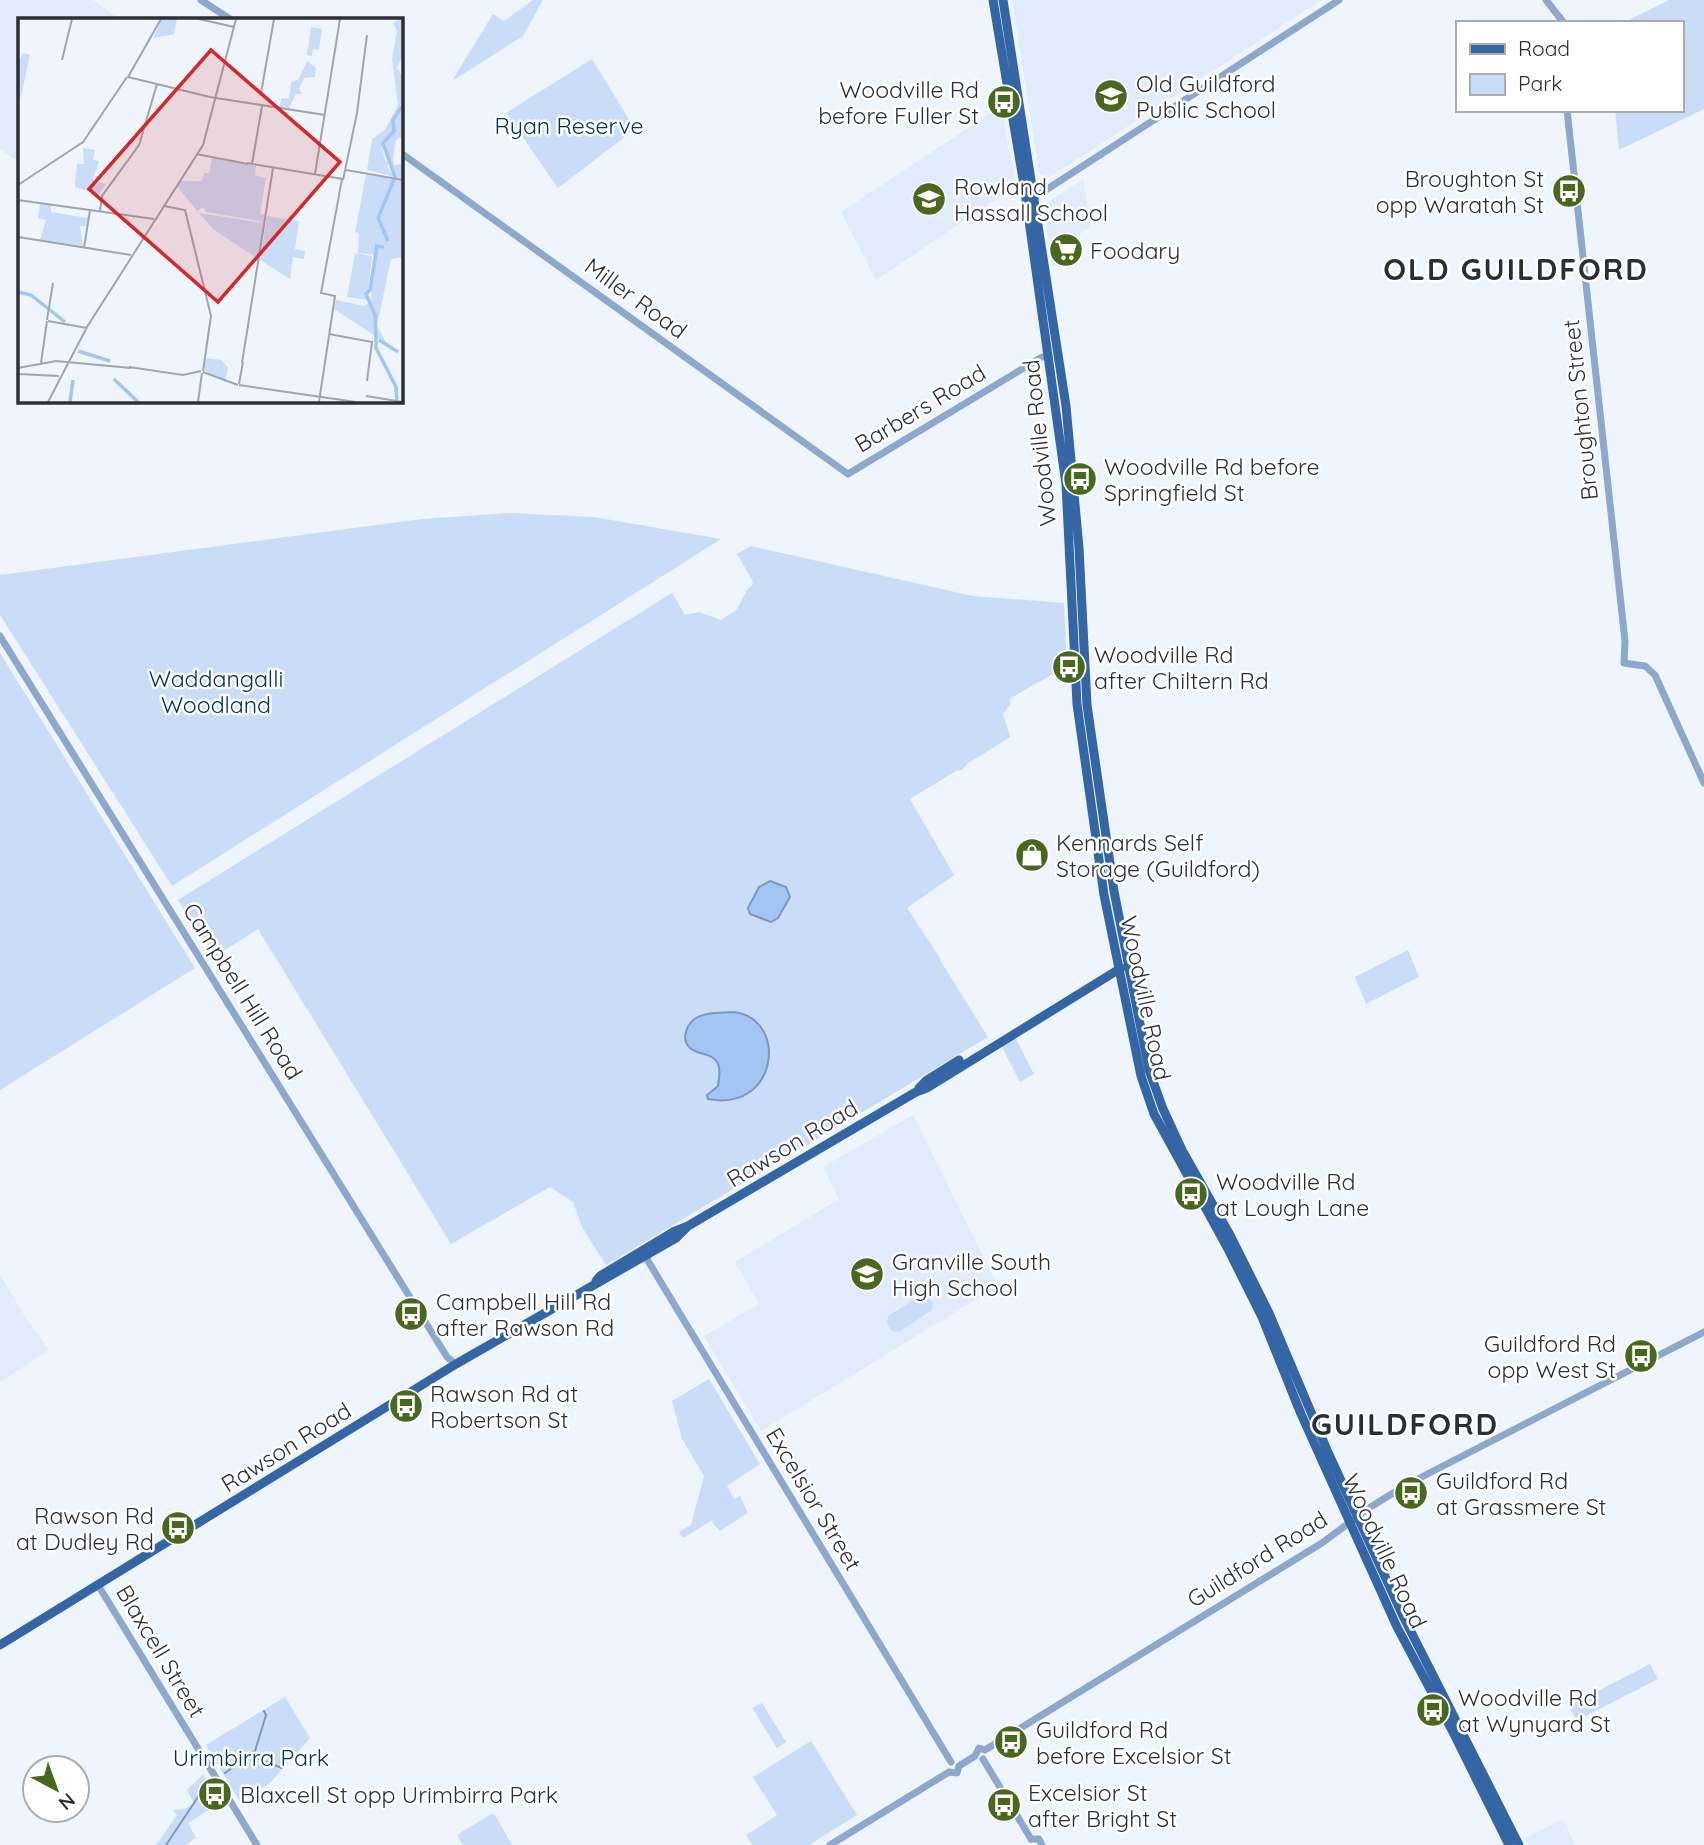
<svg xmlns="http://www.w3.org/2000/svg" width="1704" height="1845" font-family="Quicksand,sans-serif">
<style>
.built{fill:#e0ecfd}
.green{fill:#c9ddf8}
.water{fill:#a2c5f3;stroke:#7f98b9;stroke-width:2}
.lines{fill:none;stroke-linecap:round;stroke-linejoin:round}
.stream{stroke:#7f98b9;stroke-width:2}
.minor{stroke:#8da8cc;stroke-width:7}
.major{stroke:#3466a6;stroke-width:9}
.labels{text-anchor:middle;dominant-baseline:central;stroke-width:5;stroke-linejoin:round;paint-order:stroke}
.poi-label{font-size:23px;fill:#2c2f33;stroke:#fff;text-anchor:start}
.park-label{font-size:23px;fill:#023267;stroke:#fff}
.street-label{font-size:23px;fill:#2c2f33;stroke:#fff}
.district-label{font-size:30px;font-weight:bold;letter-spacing:2px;fill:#292f37;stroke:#fff}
.inset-river{fill:none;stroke:#a2c5f3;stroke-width:3.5}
.inset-road{fill:none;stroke:#a0a6ac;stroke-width:2}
.view{fill:#d62828;fill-opacity:0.15;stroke:#d62828;stroke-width:3.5}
.inset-edge{fill:none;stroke:#2c2f33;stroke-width:3.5}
</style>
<rect width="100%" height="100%" fill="#eef5fd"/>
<!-- built -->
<path class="built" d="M0,0H93L119,19H19V162L0,149Z
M1012,0H1322L1047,179L1039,172Z
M1001,106L1016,186L876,280L841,212Z
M1083,179L1091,226L1077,236L1082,252L1053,267L1043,208L1045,204Z
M913,1115L998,1286L761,1431L704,1336L759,1304L735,1262L839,1199L823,1167Z
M0,1274L20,1309L49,1350L0,1382Z
M1562,1819L1576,1845H1528L1525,1839Z"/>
<!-- green -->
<path class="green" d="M533,0H543L523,36L452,81L493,14L504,21Z
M1669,0H1704V109L1619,150L1615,110H1681V23H1623Z
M592,59L635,129L558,188L506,113Z
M510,513L594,517L721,539L172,886L0,615V575L422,519Z
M751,546L973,596L1064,603L1067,666L1009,699L1011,703L1003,714L1010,737L967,764L962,770L956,771L910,799L954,875L907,908L941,959L940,960L988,1037L606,1265L582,1227L573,1202L550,1187L451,1244L258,929L214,957L178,900L672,593L685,615L699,612L721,620L737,609L747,590L754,583L737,554Z
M0,653L195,968L0,1090Z
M1408,950L1419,977L1366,1004L1355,977Z
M1015,1037L1034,1074L1020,1082L1001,1045Z
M922,1295L928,1298L933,1303L932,1310L899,1332L892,1331L887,1324L888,1316Z
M709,1379L760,1464L727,1486L734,1499L740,1496L748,1513L720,1531L711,1521L683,1538L679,1532L691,1525L704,1476L682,1439L672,1401Z
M1650,1664L1658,1679L1576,1721L1569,1706Z
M285,1697L310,1738L270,1783L240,1802L206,1745Z
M762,1703L786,1742L777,1748L752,1708Z
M811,1741L857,1815L809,1845H752L746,1835L777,1815L753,1777Z
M203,1774L220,1803L188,1823L196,1838L185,1845H156L177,1815L173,1810L184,1809L194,1803L187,1790Z
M491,1814L495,1815L512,1845H463L457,1835Z"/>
<!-- water -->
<path class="water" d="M770,881L786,887L790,897L778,918L771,922L750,914L748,908L759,887Z
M734,1012C789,1019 778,1113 708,1099L707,1095L718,1086C719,1079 721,1070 718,1064C713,1052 699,1056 690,1048C686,1044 684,1038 686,1032C691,1011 716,1013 734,1012Z"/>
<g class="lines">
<!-- stream -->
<path class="stream" d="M251,1756L282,1768
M225,1773L255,1751L266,1715L264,1711
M166,1845L206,1785"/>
<!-- minor -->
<path class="minor" d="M201,0L230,19
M1546,0L1564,23
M1567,110L1625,641L1624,663L1645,666L1655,675L1704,783
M401,153L848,474L1042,357L1049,355
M1032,199L1339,0
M0,636L447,1357L456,1364
M645,1256L951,1762
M98,1585L257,1845
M985,1750L1322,1543L1369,1508L1406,1485L1704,1332
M983,1759L1031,1839
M949,1772L957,1773L959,1766L975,1756L979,1748L985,1750
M1031,1839H1039L1042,1845
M830,1845L949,1772"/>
<!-- major -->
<path class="major" d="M993,0L1024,185L1066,484L1077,704L1104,895L1141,1076L1154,1114L1227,1247L1262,1317L1301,1414L1397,1627L1454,1734L1509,1845
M1003,0L1066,406L1079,548L1087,705L1114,891L1149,1070L1163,1109L1182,1150L1230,1235L1269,1313L1327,1450L1404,1618L1519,1845
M919,1088L927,1080L959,1060
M596,1281L600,1276L673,1232L688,1226L916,1092L927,1088L1121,968
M0,1645L456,1364L676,1238L688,1226"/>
</g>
<!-- icons -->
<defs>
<g id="school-disc" transform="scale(1.75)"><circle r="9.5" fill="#48681e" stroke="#fff"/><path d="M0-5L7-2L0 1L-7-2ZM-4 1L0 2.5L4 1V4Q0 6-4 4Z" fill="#fff"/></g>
<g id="bus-disc" transform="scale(1.75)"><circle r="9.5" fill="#48681e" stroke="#fff"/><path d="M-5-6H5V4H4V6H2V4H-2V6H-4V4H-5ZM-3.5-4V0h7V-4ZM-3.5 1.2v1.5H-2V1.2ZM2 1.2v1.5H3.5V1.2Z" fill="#fff"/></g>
<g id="supermarket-disc" transform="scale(1.75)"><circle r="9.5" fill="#48681e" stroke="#fff"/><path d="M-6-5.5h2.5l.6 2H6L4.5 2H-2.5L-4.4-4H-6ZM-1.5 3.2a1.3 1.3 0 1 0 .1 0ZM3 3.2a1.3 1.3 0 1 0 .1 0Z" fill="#fff"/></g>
<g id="shop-disc" transform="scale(1.75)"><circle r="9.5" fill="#48681e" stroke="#fff"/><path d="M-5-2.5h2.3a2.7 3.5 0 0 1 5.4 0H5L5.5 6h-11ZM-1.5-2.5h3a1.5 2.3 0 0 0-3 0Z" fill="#fff"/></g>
</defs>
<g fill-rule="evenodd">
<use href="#school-disc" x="1111" y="96"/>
<use href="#bus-disc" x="1004" y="102"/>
<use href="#bus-disc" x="1569" y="191"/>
<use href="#school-disc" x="929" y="199"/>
<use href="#supermarket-disc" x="1066" y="250"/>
<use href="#bus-disc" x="1080" y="479"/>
<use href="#bus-disc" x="1069" y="667"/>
<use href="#shop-disc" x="1032" y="855"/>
<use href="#bus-disc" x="1191" y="1194"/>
<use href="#school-disc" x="867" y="1274"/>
<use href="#bus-disc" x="411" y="1314"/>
<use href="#bus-disc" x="1641" y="1356"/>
<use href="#bus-disc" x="406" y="1406"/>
<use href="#bus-disc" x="1411" y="1493"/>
<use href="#bus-disc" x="178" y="1528"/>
<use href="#bus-disc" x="1433" y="1710"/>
<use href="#bus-disc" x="1011" y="1742"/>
<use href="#bus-disc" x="215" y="1794"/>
<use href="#bus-disc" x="1004" y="1805"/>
</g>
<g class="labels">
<!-- poi labels -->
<g class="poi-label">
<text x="1136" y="83">Old Guildford<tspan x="1136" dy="26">Public School</tspan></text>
<text x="979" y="89" text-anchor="end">Woodville Rd<tspan x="979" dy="26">before Fuller St</tspan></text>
<text x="1544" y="178" text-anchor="end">Broughton St<tspan x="1544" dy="26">opp Waratah St</tspan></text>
<text x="954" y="186">Rowland<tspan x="954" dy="26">Hassall School</tspan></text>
<text x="1090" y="250">Foodary</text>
<text x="1104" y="466">Woodville Rd before<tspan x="1104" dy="26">Springfield St</tspan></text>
<text x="1094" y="654">Woodville Rd<tspan x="1094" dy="26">after Chiltern Rd</tspan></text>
<text x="1056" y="842">Kennards Self<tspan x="1056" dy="26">Storage (Guildford)</tspan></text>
<text x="1216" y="1181">Woodville Rd<tspan x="1216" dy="26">at Lough Lane</tspan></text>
<text x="892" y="1261">Granville South<tspan x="892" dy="26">High School</tspan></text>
<text x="436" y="1301">Campbell Hill Rd<tspan x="436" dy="26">after Rawson Rd</tspan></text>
<text x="1616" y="1343" text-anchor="end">Guildford Rd<tspan x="1616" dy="26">opp West St</tspan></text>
<text x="430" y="1393">Rawson Rd at<tspan x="430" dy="26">Robertson St</tspan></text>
<text x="1436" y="1480">Guildford Rd<tspan x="1436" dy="26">at Grassmere St</tspan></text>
<text x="154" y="1515" text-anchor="end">Rawson Rd<tspan x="154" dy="26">at Dudley Rd</tspan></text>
<text x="1458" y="1697">Woodville Rd<tspan x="1458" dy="26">at Wynyard St</tspan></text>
<text x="1036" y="1729">Guildford Rd<tspan x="1036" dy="26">before Excelsior St</tspan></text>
<text x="1028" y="1792">Excelsior St<tspan x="1028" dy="26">after Bright St</tspan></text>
<text x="240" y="1794">Blaxcell St opp Urimbirra Park</text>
</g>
<!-- park labels -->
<g class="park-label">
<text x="569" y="125">Ryan Reserve</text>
<text x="216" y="678">Waddangalli<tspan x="216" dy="26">Woodland</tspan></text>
<text x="251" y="1757">Urimbirra Park</text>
</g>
<!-- street labels -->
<g class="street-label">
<text transform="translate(636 298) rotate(36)">Miller Road</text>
<text transform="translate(920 408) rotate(-31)">Barbers Road</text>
<text transform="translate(1580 410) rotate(-96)">Broughton Street</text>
<text transform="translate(1039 443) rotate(-96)">Woodville Road</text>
<text transform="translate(243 991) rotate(58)">Campbell Hill Road</text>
<text transform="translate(1146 998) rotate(78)">Woodville Road</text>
<text transform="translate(792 1143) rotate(-31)">Rawson Road</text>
<text transform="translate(286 1447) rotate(-32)">Rawson Road</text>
<text transform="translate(814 1499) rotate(59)">Excelsior Street</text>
<text transform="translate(1385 1551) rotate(65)">Woodville Road</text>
<text transform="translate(1257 1559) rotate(-32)">Guildford Road</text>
<text transform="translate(161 1651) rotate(59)">Blaxcell Street</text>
</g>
<!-- district labels -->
<g class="district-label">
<text x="1516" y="269">OLD GUILDFORD</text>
<text x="1405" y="1424">GUILDFORD</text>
</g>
</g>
<!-- overview -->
<g transform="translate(18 18)">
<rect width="385" height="385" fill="#eef5fd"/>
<path d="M144,1H159L156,16L135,20ZM383,1L385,37L379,50L385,59V82L374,102L376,113L365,123L364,128L367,143L370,144V151L374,156L366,124L377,112L375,102L385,91V118L378,122L375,141L376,148L385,145V161L349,152L354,121L367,112L380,87L374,41L379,13L375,5ZM293,9L304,11L301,32L295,31L294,38L289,37ZM5,35L12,37L2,83L0,46ZM289,43L298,50L297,59L286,60L281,71L284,76H278L271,90L261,89L264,80L271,81L273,65L281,61ZM65,130L77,132L75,142L81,143L75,162L88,166L81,176L57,169L59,146H66ZM194,140L238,148L237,157L248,160L242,196L247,197L246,204L188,194L186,189L179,193L159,168L163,163H184L186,155H191ZM348,157L385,163V239L373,241L359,308L369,326L316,291L318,282L346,288L353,284L355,242L359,237L340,235L341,215L337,214ZM22,186L33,187V194L70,200L68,208H62L65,228L22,222L28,202L20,200ZM181,195L246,205L240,241L195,211ZM249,198L281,203L277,231L287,233L286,241L275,239L272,261L242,242ZM337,235L354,238L349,282L329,279ZM188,340L203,342L210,349L207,364L186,352Z" fill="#c9ddf8"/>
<path class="inset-river" d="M370,223L360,200L377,159L365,125L376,113L375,102L385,87M0,274L13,277L47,304M358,319V330L378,369L379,383M358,319L357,297L348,276L352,272L359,228L366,229M361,322L380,334M60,333L92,343M96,361L120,384M52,384L55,362"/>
<path class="inset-road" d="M181,1L216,9M44,42L54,1M110,59L192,79L307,97M110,59L143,1M243,75L256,1M339,95L349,17M178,136L230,146M229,145L325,161M234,146L244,88M328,152L385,162M297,156L322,1M325,162L339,95M0,167L65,124L109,59M0,182L136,201M146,188L167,192L193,298L185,353M82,193L84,178L121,127L139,66M0,219L113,237M66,230L72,192M29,302L35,265M30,303L69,310M311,316L354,324L349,363M23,345L29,303M224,345L255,150M111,349L165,357L183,353M0,350L38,343L113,350M185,354L220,367M0,356L41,358M221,366L225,344M221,367L338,384M348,378L385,384M30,384L69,309L185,127L218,1M180,384L184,355M301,384L317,278L303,275L324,161"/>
<path class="view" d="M193,32L322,144L200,284L71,171Z"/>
<rect width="385" height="385" class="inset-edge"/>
</g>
<!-- legend -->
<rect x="1456" y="21" width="228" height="91" fill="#ffffff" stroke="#abacad" stroke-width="2"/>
<rect x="1470" y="44" width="35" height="10" fill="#3466a6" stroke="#abacad" stroke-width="2"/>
<text x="1518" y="56" font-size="21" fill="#2c2f33">Road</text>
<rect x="1470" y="74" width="35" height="21" fill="#c9ddf8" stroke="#abacad" stroke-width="2"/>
<text x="1518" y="91" font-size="21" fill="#2c2f33">Park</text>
<!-- north arrow -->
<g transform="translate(56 1789) rotate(139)"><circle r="33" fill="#ffffff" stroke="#abacad" stroke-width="2"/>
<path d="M0-5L12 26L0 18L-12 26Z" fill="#48681e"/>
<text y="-10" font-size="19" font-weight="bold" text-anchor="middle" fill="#2c2f33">N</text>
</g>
</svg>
